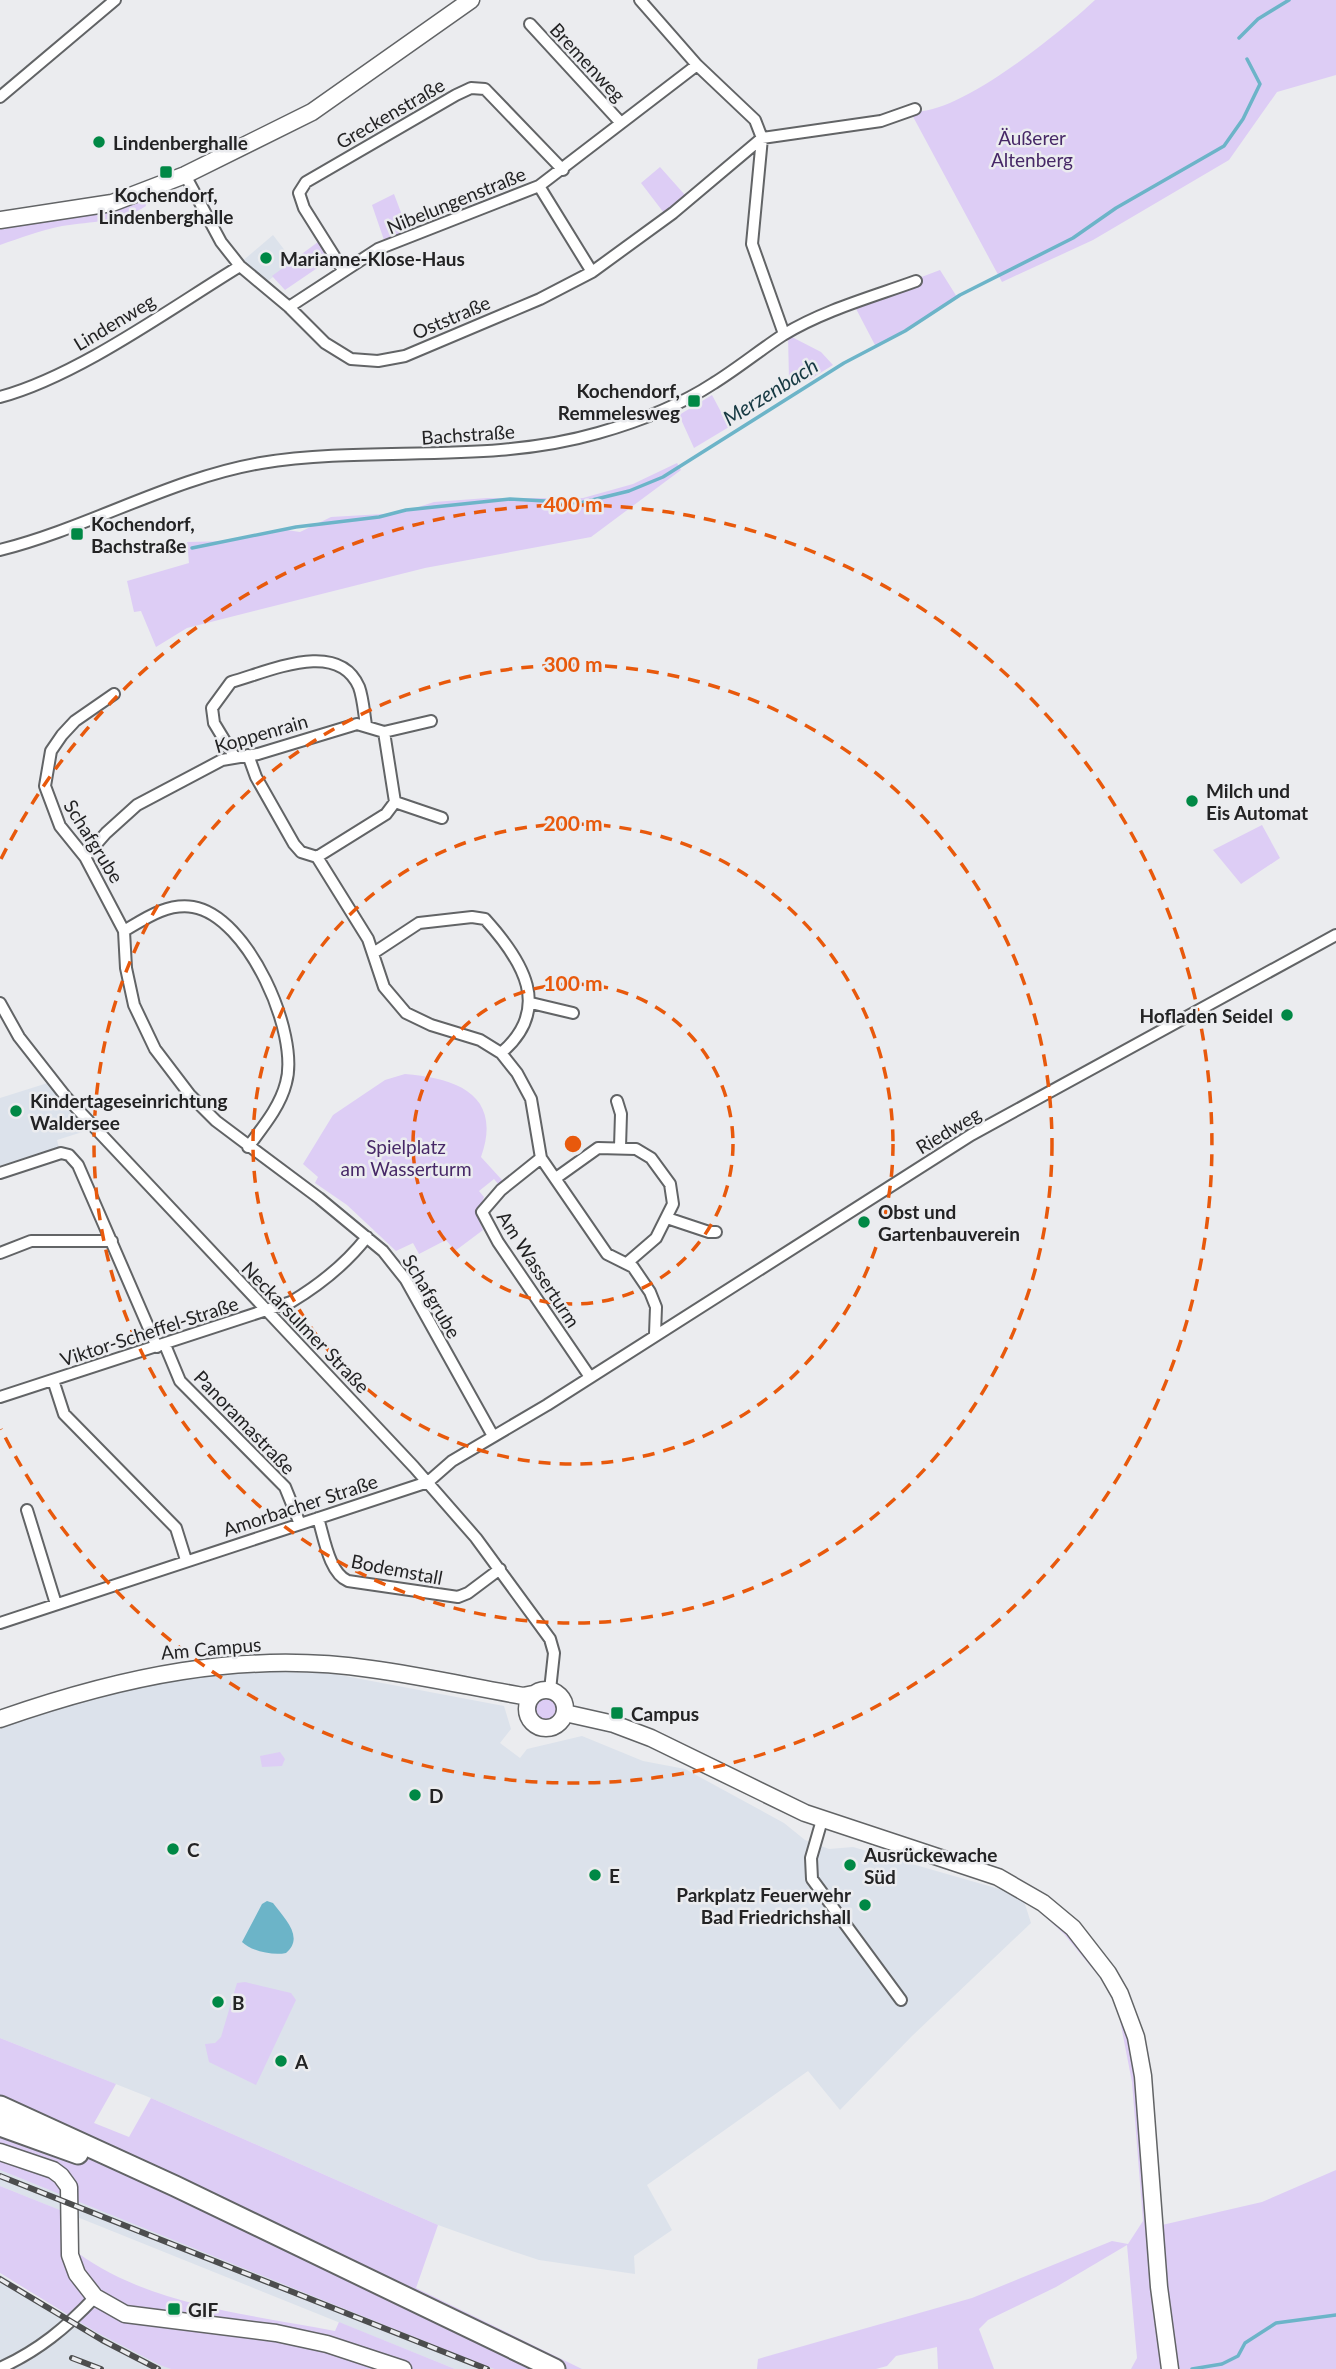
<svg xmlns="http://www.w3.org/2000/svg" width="1336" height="2369" font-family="Lato,sans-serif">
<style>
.built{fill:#dce2eb}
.green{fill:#ddcdf5}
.water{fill:#6cb4c8}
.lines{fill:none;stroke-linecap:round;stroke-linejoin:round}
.stream{stroke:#6cb4c8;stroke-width:3.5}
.street-casing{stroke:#626466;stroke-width:14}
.secondary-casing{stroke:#626466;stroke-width:19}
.highway-casing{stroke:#626466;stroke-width:23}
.street{stroke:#fff;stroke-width:10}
.secondary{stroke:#fff;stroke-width:16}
.highway{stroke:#fff;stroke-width:19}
.rail-casing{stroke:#4c4d4e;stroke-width:6}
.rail{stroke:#ebecef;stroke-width:3.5;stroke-dasharray:10;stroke-linecap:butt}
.ring{fill:none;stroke:#e8590c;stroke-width:3.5;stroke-dasharray:12 9}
.poi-dot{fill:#008845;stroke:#ebecef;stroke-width:2.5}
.labels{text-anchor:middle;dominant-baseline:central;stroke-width:5;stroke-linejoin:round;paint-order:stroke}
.street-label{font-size:19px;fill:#232324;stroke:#ebecef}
.park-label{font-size:19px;fill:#472867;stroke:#ebecef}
.poi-label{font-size:19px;font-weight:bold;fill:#232324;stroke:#ebecef;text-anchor:start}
.water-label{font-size:21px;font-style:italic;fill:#163942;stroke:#ebecef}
.centre{fill:#e8590c;stroke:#ebecef;stroke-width:3.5}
.ring-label{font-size:21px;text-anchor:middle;font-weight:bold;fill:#e8590c;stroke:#ebecef;stroke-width:5;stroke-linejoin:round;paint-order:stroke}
</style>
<rect width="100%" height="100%" fill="#ebecef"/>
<!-- built -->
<path class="built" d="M273,235L293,261L263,285L239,264Z
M54,1081L95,1128L57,1140L59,1148L0,1166V1098Z
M225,1671L329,1673L504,1706L511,1729L500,1743L520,1758L527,1749L582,1736L643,1761L685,1769L784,1823L805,1840L829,1849L853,1847L1013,1893L1023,1898L1031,1923L912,2036L840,2110L808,2071L647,2185L672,2230L634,2256L635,2274L539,2260L494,2245L438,2225L151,2098L0,2038V1729L41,1712L125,1690Z
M0,2170L410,2333L494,2369H455L0,2186Z
M0,2274L36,2298L171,2369H0Z"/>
<!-- green -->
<path class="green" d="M1095,0H1336V75L1277,92L1229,160L1093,240L1002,282L910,111C955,119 1062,31 1095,0Z
M660,167L685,195L664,213L641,183Z
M394,194L408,231L384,240L372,205Z
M145,202L146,206C120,223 92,221 62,226C41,230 20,238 0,245V228Z
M318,242L329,260L285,290L272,276Z
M940,270L957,297L876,347L853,303Z
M788,335L821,352L833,365L809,380L805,371L789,380Z
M712,395L729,427L694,448L679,415Z
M677,463L681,470L591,537L425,568L187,628L156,647L141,611L134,612L127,581L189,563L187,542L231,541L280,529L300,532L331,517L400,513L434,502L487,498H583L633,484Z
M1262,825L1280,858L1241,884L1213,850Z
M405,1074C457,1078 503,1095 481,1157L502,1180L499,1185L494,1179L479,1191L484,1197L477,1216L483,1230L455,1251L446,1240L419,1254L413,1243L396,1251L347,1205L315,1183L318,1177L303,1164L333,1115L385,1080Z
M535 1708a11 11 0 1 1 22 0a11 11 0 1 1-22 0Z
M280,1752L285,1759L282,1766L262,1767L260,1756Z
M1004,1879L1032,1887L1076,1922L1138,2024L1148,2052L1152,2078L1162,2225L1262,2202L1336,2170V2369H1131L1137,2358L1127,2245L1056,2287L988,2320L979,2329L994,2369H938L937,2347L896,2356L887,2366L876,2369H757L758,2359L972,2298L1112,2241L1128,2244L1143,2221L1132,2082L1118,2010L1102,1980L1064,1934Z
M245,1982L291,1993L296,2000L256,2085L209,2062L205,2044L215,2043L221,2037L237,1983Z
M0,2038L116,2084L94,2123L129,2137L151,2098L438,2225L416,2288L582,2369H494L0,2170Z
M0,2186L70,2214L78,2253C151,2306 248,2314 335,2331L339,2322L455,2369H171L160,2365L96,2332L0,2273Z"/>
<!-- water -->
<path class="water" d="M267,1901L273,1903C284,1918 305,1937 286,1953C273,1956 251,1951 242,1942L262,1904Z"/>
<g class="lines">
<!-- stream -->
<path class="stream" d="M1239,38L1258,19L1289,0
M192,548L296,527L379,517L406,510L510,499L580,503L629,491L663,477L844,363L905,331L960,295L1073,238L1116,208L1224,146L1243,119L1260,84L1247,59
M1192,2369L1222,2364L1238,2356L1245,2343L1276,2323L1336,2315"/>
<!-- street casing -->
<g class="street-casing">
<path id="street" d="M640,0L697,65L755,120L762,138L752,244L784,334
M530,24L621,123
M0,97L115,0
M185,175L221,242L240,266L289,307L325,343L351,359L378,361L405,356L540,299L592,272L673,213L762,138L881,121L915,109
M539,186L592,272
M343,270L304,208L299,193L306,182L456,95L471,88L485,89L563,170
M289,307L378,249L539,186L697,65
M0,397C78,376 171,308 240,266
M0,550C88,528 172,478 261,463C373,445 487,465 598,433C637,422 679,406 714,383C738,368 760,350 783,335C824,310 872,297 916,281
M114,694L75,721L62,735L51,751L45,786L60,826L85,857L124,931L126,968L134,1005L155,1049L190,1095L216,1121L319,1198L383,1251L406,1280L493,1436
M248,755L256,777L294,844L301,852L317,857L368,939L384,987L406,1013L431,1025L480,1040L501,1053L517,1073L531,1099L541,1158L607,1254L633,1267L650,1292L656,1307L655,1334
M234,756L214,723L212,708L231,682C268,672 338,638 359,687C363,698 364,713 366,725
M395,802L442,818
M85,857L106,833L137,805L222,760L258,754L357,724L384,732L431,721
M317,857L386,814L395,802L384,732
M124,931C146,918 167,903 193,907C248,916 300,1034 286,1083C280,1107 262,1128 248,1147
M375,952L419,923L472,917L485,919C523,961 553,1009 501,1053
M0,1003L19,1037L66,1097L414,1467L476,1538L550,1639L554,1653L550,1690
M531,1003L573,1013
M617,1101L621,1114L620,1147
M541,1158L501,1190L482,1212L498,1242L590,1377
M0,1173L61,1153L69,1155L78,1165L157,1347
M556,1178L598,1148L636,1149L651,1158L670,1184L673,1204L656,1238L627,1263
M667,1218L709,1232H716
M0,1253L31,1241H112
M165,1345L180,1381L285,1487L300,1524
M53,1380L64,1414L176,1528L186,1560
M0,1397L291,1302C321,1284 345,1265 367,1237
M27,1510L56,1604
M318,1518C324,1537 329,1573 348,1581L458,1597L468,1593L500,1569
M0,1623L428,1482L452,1461L547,1405L971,1135L1336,935
M822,1820L811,1858L812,1879L901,2000
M0,2368C38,2351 67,2327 95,2297"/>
</g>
<!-- secondary casing -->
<g class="secondary-casing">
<path id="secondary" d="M0,220L112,203L185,175L312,112L471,0
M527 1709a19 19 0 1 1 38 0a19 19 0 1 1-38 0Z
M565,1713L614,1724L651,1738L805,1813L998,1877L1043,1903L1073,1928L1108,1973L1120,1994L1136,2037L1143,2076L1159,2287L1170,2369
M0,1719C120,1677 242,1650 371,1669C422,1676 472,1687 523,1696L533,1694
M0,2152L53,2170L61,2176L69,2187L70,2255L77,2274L95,2297L125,2314L276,2333L327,2344L403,2369"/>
</g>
<!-- highway casing -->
<g class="highway-casing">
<path id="highway" d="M0,2106L175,2186L555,2369
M0,2126L78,2154"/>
</g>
<!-- street -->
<use href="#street" class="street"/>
<!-- secondary -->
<use href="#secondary" class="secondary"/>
<!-- highway -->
<use href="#highway" class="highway"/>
<!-- rail casing -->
<g class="rail-casing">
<path id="rail" d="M0,2176L487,2369
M0,2279L102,2340L158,2369
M72,2358L101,2369"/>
</g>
<!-- rail -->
<use href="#rail" class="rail"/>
</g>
<!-- distance rings -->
<g class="ring">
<circle cx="573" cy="1144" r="160"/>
<circle cx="573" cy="1144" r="320"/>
<circle cx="573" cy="1144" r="479"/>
<path d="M1 859A639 639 0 1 1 1 1429"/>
</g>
<!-- markers -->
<g class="poi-dot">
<circle cx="99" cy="142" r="7"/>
<rect x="159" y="165" width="14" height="14" rx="3.5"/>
<circle cx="266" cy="258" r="7"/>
<rect x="687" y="394" width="14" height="14" rx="3.5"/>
<rect x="70" y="527" width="14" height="14" rx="3.5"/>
<circle cx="1192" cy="801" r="7"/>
<circle cx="1287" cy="1015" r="7"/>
<circle cx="16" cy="1111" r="7"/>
<circle cx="864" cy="1222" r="7"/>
<rect x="610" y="1706" width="14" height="14" rx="3.5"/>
<circle cx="415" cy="1795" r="7"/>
<circle cx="173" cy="1849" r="7"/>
<circle cx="850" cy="1865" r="7"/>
<circle cx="595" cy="1875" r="7"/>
<circle cx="865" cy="1905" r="7"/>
<circle cx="218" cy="2002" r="7"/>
<circle cx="281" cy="2061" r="7"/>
<rect x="167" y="2302" width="14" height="14" rx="3.5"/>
</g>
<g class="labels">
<!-- street labels -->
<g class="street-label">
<text transform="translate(588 62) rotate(47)">Bremenweg</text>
<text transform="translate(390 113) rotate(-30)">Greckenstraße</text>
<text transform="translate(456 200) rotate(-22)">Nibelungenstraße</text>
<text transform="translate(451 317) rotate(-23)">Oststraße</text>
<text transform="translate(114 322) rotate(-31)">Lindenweg</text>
<text transform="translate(468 434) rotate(-4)">Bachstraße</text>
<text transform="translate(261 733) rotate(-16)">Koppenrain</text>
<text transform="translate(94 841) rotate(58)">Schafgrube</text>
<text transform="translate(948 1130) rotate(-31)">Riedweg</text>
<text transform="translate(539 1269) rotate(57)">Am Wasserturm</text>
<text transform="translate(432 1296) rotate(59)">Schafgrube</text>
<text transform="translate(306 1327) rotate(46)">Neckarsulmer Straße</text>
<text transform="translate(149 1331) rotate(-18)">Viktor-Scheffel-Straße</text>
<text transform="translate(245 1422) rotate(46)">Panoramastraße</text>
<text transform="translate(300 1505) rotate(-18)">Amorbacher Straße</text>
<text transform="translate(397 1569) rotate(11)">Bodemstall</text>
<text transform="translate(211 1648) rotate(-5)">Am Campus</text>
</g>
<!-- park labels -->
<g class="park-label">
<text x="1032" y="137">Äußerer<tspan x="1032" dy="22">Altenberg</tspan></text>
<text x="406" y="1146">Spielplatz<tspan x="406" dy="22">am Wasserturm</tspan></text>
</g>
<!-- poi labels -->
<g class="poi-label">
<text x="113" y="142">Lindenberghalle</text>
<text x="166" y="194" text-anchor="middle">Kochendorf,<tspan x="166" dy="22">Lindenberghalle</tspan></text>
<text x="280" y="258">Marianne-Klose-Haus</text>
<text x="680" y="390" text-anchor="end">Kochendorf,<tspan x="680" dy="22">Remmelesweg</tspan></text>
<text x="91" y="523">Kochendorf,<tspan x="91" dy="22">Bachstraße</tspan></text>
<text x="1206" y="790">Milch und<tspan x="1206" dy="22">Eis Automat</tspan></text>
<text x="1273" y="1015" text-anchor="end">Hofladen Seidel</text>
<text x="30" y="1100">Kindertageseinrichtung<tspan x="30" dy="22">Waldersee</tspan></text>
<text x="878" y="1211">Obst und<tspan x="878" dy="22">Gartenbauverein</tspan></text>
<text x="631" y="1713">Campus</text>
<text x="429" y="1795">D</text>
<text x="187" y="1849">C</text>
<text x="864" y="1854">Ausrückewache<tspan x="864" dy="22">Süd</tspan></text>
<text x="609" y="1875">E</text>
<text x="851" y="1894" text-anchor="end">Parkplatz Feuerwehr<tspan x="851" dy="22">Bad Friedrichshall</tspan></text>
<text x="232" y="2002">B</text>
<text x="295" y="2061">A</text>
<text x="188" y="2309">GIF</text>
</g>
<!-- water labels -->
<g class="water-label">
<text transform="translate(770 391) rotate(-32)">Merzenbach</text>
</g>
</g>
<circle cx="573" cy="1144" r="10" class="centre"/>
<g class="ring-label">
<text x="573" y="512">400 m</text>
<text x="573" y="672">300 m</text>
<text x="573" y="831">200 m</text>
<text x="573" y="991">100 m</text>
</g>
</svg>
